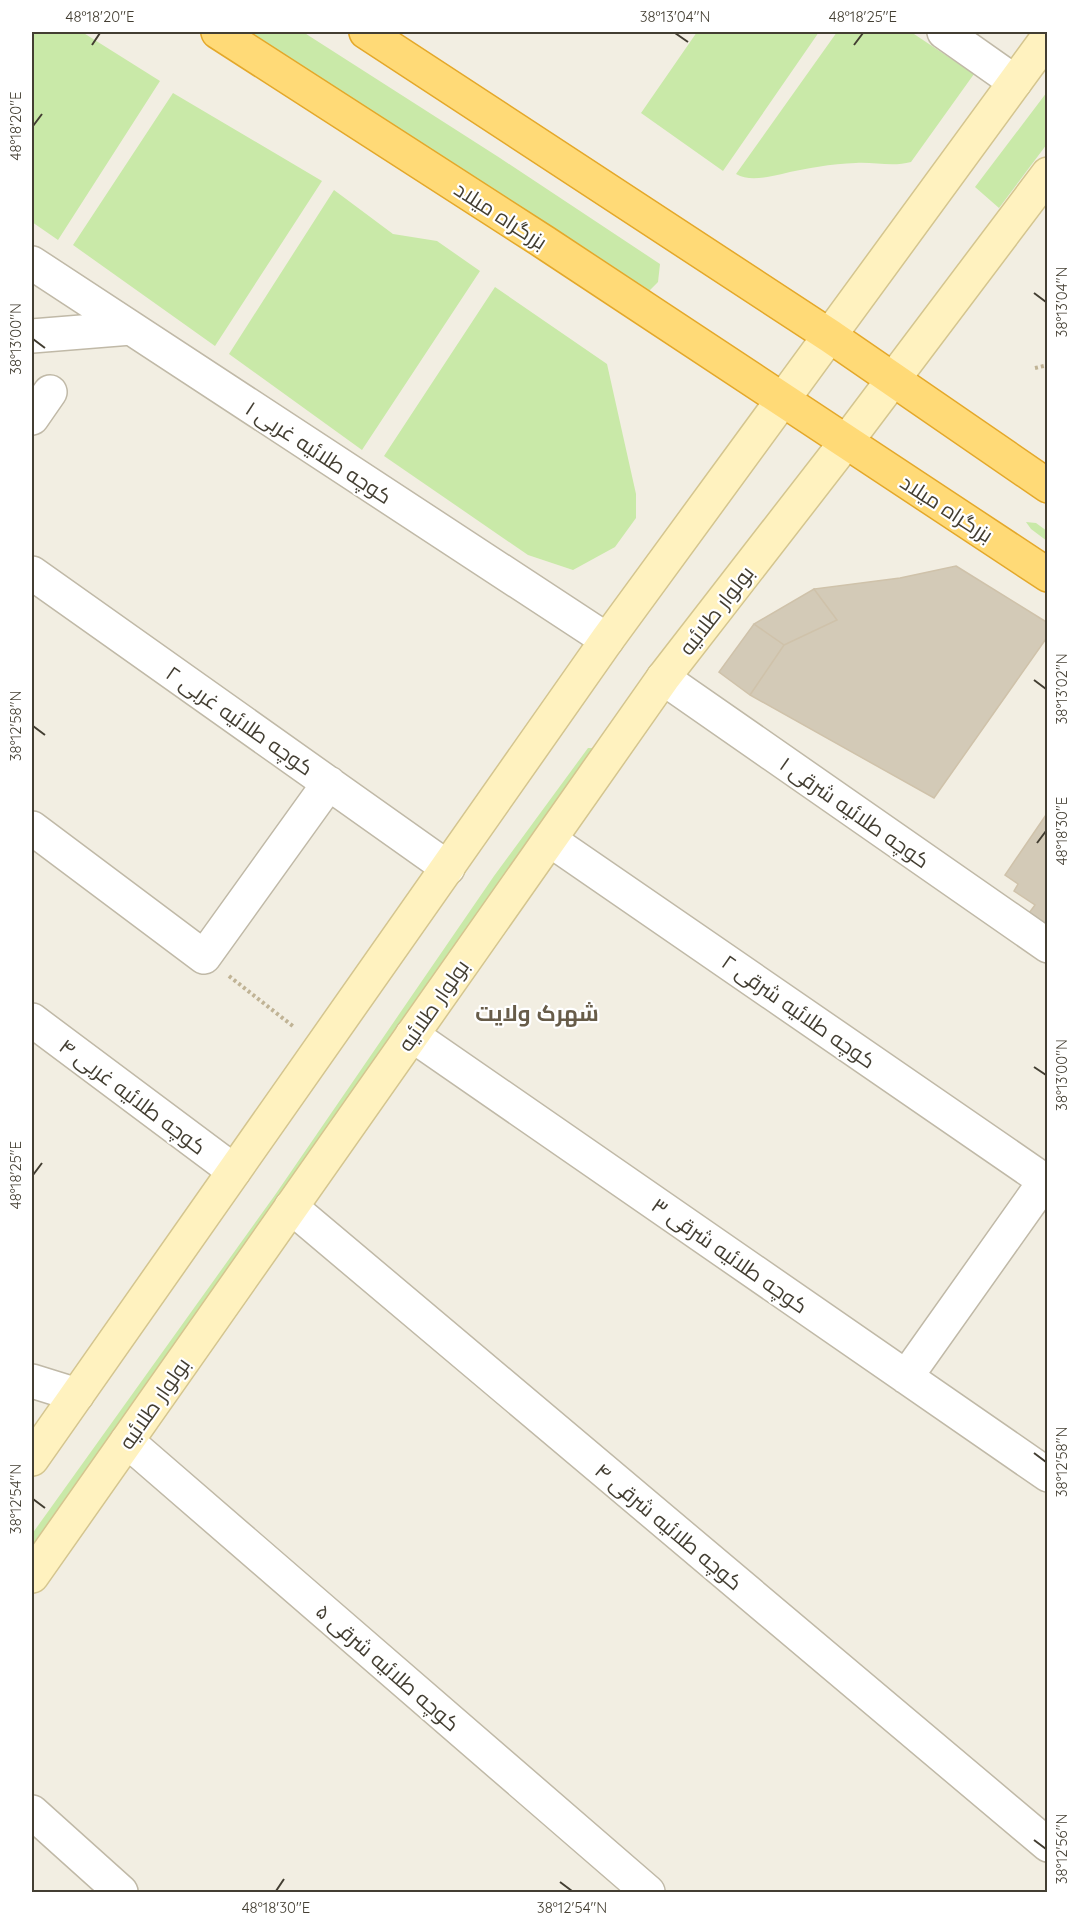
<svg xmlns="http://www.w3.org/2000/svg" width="1079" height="1924" font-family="Quicksand,Cairo,sans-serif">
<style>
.green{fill:#c9e9a8}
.building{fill:#d3cab7;stroke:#cfc2aa;stroke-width:1.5}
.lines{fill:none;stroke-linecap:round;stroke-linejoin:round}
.minor-casing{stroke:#c0b9a7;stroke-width:36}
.secondary-casing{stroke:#d4c58f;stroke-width:36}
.trunk-casing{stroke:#e4a82a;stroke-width:36}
.path{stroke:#c0b395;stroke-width:4;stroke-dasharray:3 3;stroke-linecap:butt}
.minor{stroke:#fff;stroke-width:33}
.secondary{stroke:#fff2bf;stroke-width:33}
.trunk{stroke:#ffda77;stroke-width:33}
.ticks{fill:none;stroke:#433e32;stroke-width:2}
.labels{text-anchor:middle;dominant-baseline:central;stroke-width:4.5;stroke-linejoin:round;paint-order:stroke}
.street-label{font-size:21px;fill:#433e32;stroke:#fff}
.neighbourhood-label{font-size:22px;font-weight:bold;fill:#675c49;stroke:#fff}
.neatline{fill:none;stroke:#433e32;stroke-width:2}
.ticks-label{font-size:15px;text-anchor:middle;fill:#433e32}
</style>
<rect width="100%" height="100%" fill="#f2eee2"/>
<!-- green -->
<path class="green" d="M32,32H82L160,81L58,240L32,222Z
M249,32H303L500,158L660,264L658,282L649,291L632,280Z
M697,32H819L723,171L641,113Z
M837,32H911L974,74L911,162C893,167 875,162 856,163C831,164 806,168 782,174C768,177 749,182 736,174Z
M1047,92V144L999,208L975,187Z
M173,93L322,181L215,346L73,245Z
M334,190L393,234L437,241L480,271L362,450L229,354Z
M495,287L607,364L636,494V518L615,547L573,570L528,555L384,456Z
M1026,522L1036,523L1047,531V541L1031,529Z
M588,748H596L32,1577V1534L275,1195L494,876Z"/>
<!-- building -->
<path class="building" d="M956,566L1048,623V636L934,798L750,695L784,645L837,620L814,589L900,578Z
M814,589L837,620L784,645L754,624Z
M754,624L784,645L750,695L719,672Z
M1048,812V926L1029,913L1035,905L1014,891L1018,884L1005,875Z"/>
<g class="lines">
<!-- minor casing -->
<g class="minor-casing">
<path id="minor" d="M944,32L1015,82
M32,263L607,640
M32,336L131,328
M32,418L50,392
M32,573L448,868
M663,678L1048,946
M32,828L204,957L329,783
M550,840L1048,1183
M32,1020L234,1171
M412,1035L1048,1475
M291,1207L1048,1845
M906,1377L1045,1181
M32,1381L77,1395
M127,1441L648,1892
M32,1812L121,1892"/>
</g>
<!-- secondary casing -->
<g class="secondary-casing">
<path id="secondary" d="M32,1459L607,640L1048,37
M32,1576L663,678L846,442L1048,174"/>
</g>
<!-- trunk casing -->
<g class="trunk-casing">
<path id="trunk" d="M218,32L544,242L1048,575
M366,32L830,336L1048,486"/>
</g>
<!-- path -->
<path class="path" d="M1035,368L1048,365
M229,976L294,1027"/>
<!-- minor -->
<use href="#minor" class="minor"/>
<!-- secondary -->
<use href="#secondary" class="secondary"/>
<!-- trunk -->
<use href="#trunk" class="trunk"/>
</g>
<!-- ticks -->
<path class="ticks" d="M675,33L688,42M92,45L100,33M854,45L863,33M33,126L42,114M1034,293L1046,302M33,339L45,348M1034,680L1046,689M33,726L45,735M1037,843L1046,831M1034,1067L1046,1075M33,1175L42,1163M1034,1453L1046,1462M33,1499L45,1508M1034,1840L1046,1849M560,1882L572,1891M276,1891L284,1879"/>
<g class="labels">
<!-- street labels -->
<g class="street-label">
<text transform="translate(501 215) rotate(33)">بزرگراه میلاد</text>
<text transform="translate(319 452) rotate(33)">کوچه طلائیه غربی ۱</text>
<text transform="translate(947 508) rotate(33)">بزرگراه میلاد</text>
<text transform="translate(716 610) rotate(-52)">بولوار طلائیه</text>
<text transform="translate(240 720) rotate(35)">کوچه طلائیه غربی ۲</text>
<text transform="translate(855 812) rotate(35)">کوچه طلائیه شرقی ۱</text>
<text transform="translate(433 1005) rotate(-55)">بولوار طلائیه</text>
<text transform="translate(799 1011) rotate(35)">کوچه طلائیه شرقی ۲</text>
<text transform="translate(133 1096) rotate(37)">کوچه طلائیه غربی ۴</text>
<text transform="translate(730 1255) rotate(35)">کوچه طلائیه شرقی ۳</text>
<text transform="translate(154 1403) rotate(-55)">بولوار طلائیه</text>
<text transform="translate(669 1526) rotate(40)">کوچه طلائیه شرقی ۴</text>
<text transform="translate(388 1667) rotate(41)">کوچه طلائیه شرقی ۵</text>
</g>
<!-- neighbourhood labels -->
<g class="neighbourhood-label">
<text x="537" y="1013">شهرک ولایت</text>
</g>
</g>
<!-- border -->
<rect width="1079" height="1924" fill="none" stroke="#ffffff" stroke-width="66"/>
<rect x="33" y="33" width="1013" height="1858" class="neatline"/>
<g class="ticks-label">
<text x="100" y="22">48°18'20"E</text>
<text x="675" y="22">38°13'04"N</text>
<text x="863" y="22">48°18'25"E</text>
<text transform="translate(16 126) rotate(-90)" y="5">48°18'20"E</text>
<text transform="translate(1062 302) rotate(-90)" y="5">38°13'04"N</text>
<text transform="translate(16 339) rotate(-90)" y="5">38°13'00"N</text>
<text transform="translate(1062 689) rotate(-90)" y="5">38°13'02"N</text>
<text transform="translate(16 726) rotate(-90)" y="5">38°12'58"N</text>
<text transform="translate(1062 831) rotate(-90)" y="5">48°18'30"E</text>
<text transform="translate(1062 1075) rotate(-90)" y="5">38°13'00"N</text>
<text transform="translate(16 1175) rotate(-90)" y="5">48°18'25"E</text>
<text transform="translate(1062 1462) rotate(-90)" y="5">38°12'58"N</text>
<text transform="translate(16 1499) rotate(-90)" y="5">38°12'54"N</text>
<text transform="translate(1062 1849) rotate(-90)" y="5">38°12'56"N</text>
<text x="276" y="1913">48°18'30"E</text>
<text x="572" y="1913">38°12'54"N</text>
</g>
</svg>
